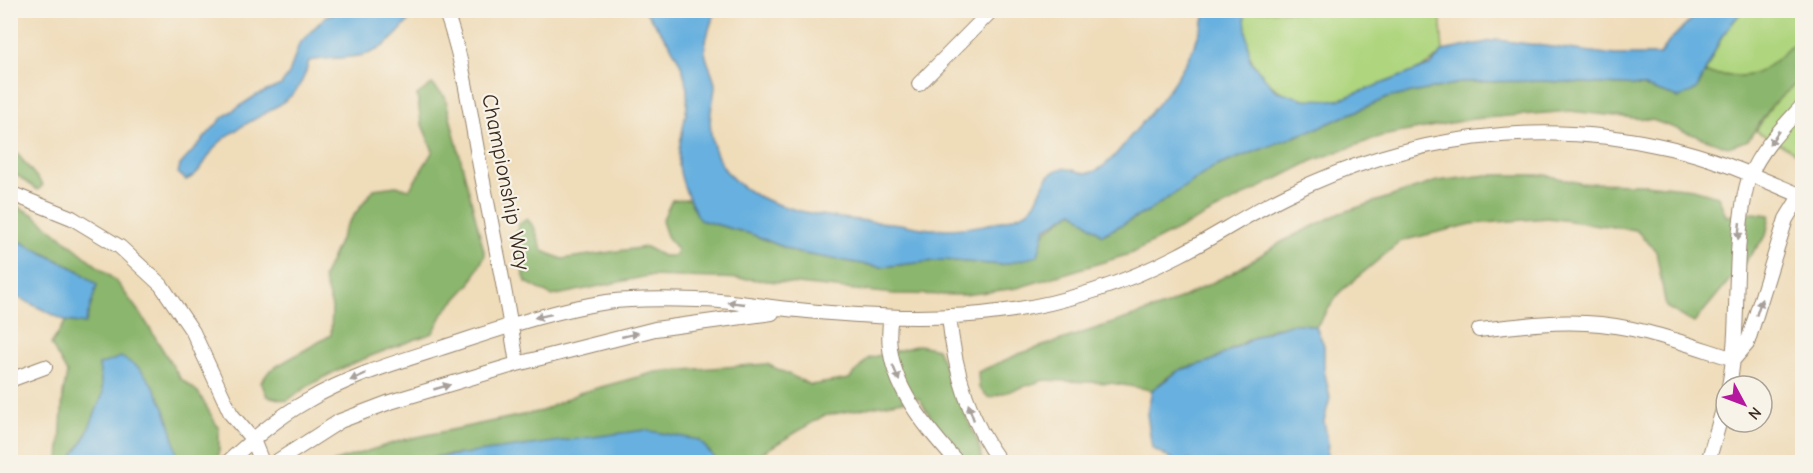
<svg xmlns="http://www.w3.org/2000/svg" width="1813" height="473" font-family="'Comic Neue',sans-serif">
<style>
.green{fill:#afd57e;stroke:#75804e;stroke-width:1.5}
.forest{fill:#8bb66d;stroke:#637046;stroke-width:1.5}
.water{fill:#67b0df;stroke:#516d7e;stroke-width:1.5}
.lines{fill:none;stroke-linecap:round;stroke-linejoin:round}
.minor-casing{stroke:#95836c;stroke-width:16}
.minor{stroke:#fff;stroke-width:14}
.oneway{fill:#a79f9a}
.labels{text-anchor:middle;dominant-baseline:central;stroke-width:4.5;stroke-linejoin:round;paint-order:stroke}
.street-label{font-size:22px;fill:#3b2a1e;stroke:#f7f3e8}
</style>
<rect width="100%" height="100%" fill="#f7f3e8"/>
<filter id="ink" filterUnits="userSpaceOnUse"><feTurbulence type="fractalNoise" baseFrequency=".0167" numOctaves="2"/><feDisplacementMap in="SourceGraphic" scale="12" xChannelSelector="R" yChannelSelector="G"/><feConvolveMatrix kernelMatrix="1 2 1 2 8 2 1 2 1" color-interpolation-filters="sRGB"/></filter>
<filter id="wash" filterUnits="userSpaceOnUse"><feTurbulence type="fractalNoise" baseFrequency=".008" numOctaves="4" result="noise"/><feDisplacementMap in="SourceGraphic" scale="24" xChannelSelector="R" yChannelSelector="G"/><feGaussianBlur stdDeviation="1.35" result="paint"/><feColorMatrix in="noise" values="0 0 0 0 0 0 0 0 0 0 0 0 0 0 0 0 0 1.4 0 .05"/><feComposite in="paint" operator="in"/></filter>
<g filter="url(#wash)">
<rect width="100%" height="100%" fill="#efdcb9"/>
<!-- green -->
<path class="green" d="M1244,11H1440L1443,51C1427,69 1410,73 1388,82C1372,88 1353,99 1336,100C1275,106 1240,71 1244,11Z
M1742,11H1802V42C1786,44 1780,62 1766,70C1748,80 1724,75 1705,73L1722,36Z
M1802,78V156L1756,131L1773,104Z"/>
<!-- forest -->
<path class="forest" d="M1795,42H1802V78L1773,104L1748,140L1728,147L1652,120L1570,111L1472,119L1382,136L1312,161L1130,254L1017,288L965,295L895,294L749,279L648,276L552,296L526,282L514,246L518,225L527,219L534,227L543,251L562,259L646,247L663,256H675L677,250L667,236L662,221L672,200L689,199L700,220L751,234L798,253L880,267L944,260L1001,265L1073,211L1102,235L1150,210L1214,167L1320,127L1387,98L1465,82L1543,81L1642,86L1679,98L1697,89L1705,73C1755,80 1759,77 1795,42Z
M432,84L445,97L485,255L470,284L444,312L433,333C388,349 324,371 287,401L267,396L261,382L270,370L331,335L332,307L323,278L346,226L374,189L396,186L410,189L433,151L421,122L417,95Z
M10,145L43,185L38,190L11,171Z
M1487,175H1545L1580,183L1645,184L1693,189L1718,196L1726,216L1754,213L1770,215L1766,236L1694,323L1666,307L1656,251L1636,230L1548,218L1472,224L1401,241L1340,292L1316,327C1279,316 1244,343 1213,360C1204,365 1192,365 1182,369C1171,373 1161,383 1152,390L1111,383L1044,380L989,398L979,388L978,372L1019,354L1167,305L1232,273L1285,240L1338,214L1437,181Z
M10,203L34,215L117,282L144,319L180,378L198,392L219,429V455L210,462H176L178,459L99,366L103,394L84,440L69,462H59L63,394L67,373L51,344L66,321L85,324L97,285L79,271L11,237Z
M919,345L937,349L979,445L982,462H968L946,441L919,398L823,416L747,462H718L699,440L447,455L402,462H332L403,440L542,411L579,393L656,372L767,364L811,385L849,379L869,358Z"/>
<!-- water -->
<path class="water" d="M344,10L412,11C410,21 404,26 397,34C368,65 347,54 309,61C306,73 302,85 293,94C272,114 241,122 219,143C206,155 204,172 186,180L178,173L180,165L223,117L255,96L281,85L289,74L299,44L326,16Z
M645,11H715C712,22 705,37 705,50C705,61 714,73 715,85C715,94 712,103 711,112C708,132 714,155 726,171C761,216 849,219 900,224C912,226 927,230 940,229C966,229 1001,224 1024,213C1042,204 1039,180 1055,171C1068,163 1082,178 1095,171C1110,164 1120,149 1130,137C1163,99 1195,60 1206,11H1244L1250,60L1275,90L1304,99L1338,100L1431,65L1443,51L1497,40L1615,55H1660L1670,40L1701,11H1742L1722,36L1697,89L1679,98L1642,86L1543,81L1465,82L1387,98L1320,127L1214,167L1150,210L1102,235L1073,211L1045,229L1038,256L1001,265L944,260L880,267L798,253L751,234L700,220C689,200 676,175 679,151C682,125 692,104 685,78C679,52 660,31 645,11Z
M11,237L79,271L97,285L85,324L66,321L11,294Z
M1290,324H1304L1316,327L1324,345V369L1330,398L1324,421L1328,443L1326,462H1195L1189,460L1177,462L1152,448L1147,414L1152,390L1180,370L1211,361L1261,334Z
M121,357C127,361 136,365 141,370C163,394 173,429 178,460L176,462H69L84,440L103,394L99,365Z
M645,430L699,440L718,462H402Z"/>
</g>
<g filter="url(#ink)">
<g class="lines">
<!-- minor casing -->
<g class="minor-casing">
<path id="minor" d="M445,10C464,60 470,114 480,166C493,233 507,298 517,364
M919,84L992,10
M10,193L72,218L120,247L161,285L193,332L231,414L253,440L262,462
M949,316C954,369 968,419 1000,462
M891,317C880,374 921,422 957,462
M1479,330C1515,326 1550,321 1586,323C1637,325 1686,344 1734,359
M1734,359L1747,344L1786,219L1802,193
M10,380L45,367
M1729,386C1740,329 1733,269 1742,212C1744,200 1745,187 1750,176C1760,150 1784,126 1802,106
M228,462C252,440 278,417 307,401C347,377 394,363 438,349C494,331 549,311 607,302C636,298 669,299 698,300C731,300 765,307 798,310C867,317 937,321 1006,311C1066,303 1125,283 1179,255C1216,236 1251,212 1289,194C1406,136 1541,117 1670,148C1716,158 1759,178 1802,196
M276,462L340,421L390,402L517,364L655,329L772,313
M1708,462L1726,399"/>
</g>
<!-- minor -->
<use href="#minor" class="minor"/>
</g>
<!-- one-way arrows -->
<defs><path id="oneway-solid" d="M-6-.8H1V-3.2L6.5 0L1 3.2V.8H-6Z" transform="scale(1.5)"/></defs>
<g class="oneway">
<use href="#oneway-solid" transform="translate(1774 138) rotate(124)"/>
<use href="#oneway-solid" transform="translate(1739 231) rotate(96)"/>
<use href="#oneway-solid" transform="translate(736 303) rotate(-174)"/>
<use href="#oneway-solid" transform="translate(1759 307) rotate(-72)"/>
<use href="#oneway-solid" transform="translate(543 316) rotate(168)"/>
<use href="#oneway-solid" transform="translate(630 335) rotate(-13)"/>
<use href="#oneway-solid" transform="translate(896 373) rotate(67)"/>
<use href="#oneway-solid" transform="translate(358 377) rotate(155)"/>
<use href="#oneway-solid" transform="translate(442 387) rotate(-16)"/>
<use href="#oneway-solid" transform="translate(971 412) rotate(-109)"/>
</g>
</g>
<g class="labels">
<!-- street labels -->
<g class="street-label">
<text transform="translate(506 182) rotate(79)">Championship Way</text>
</g>
</g>
<!-- margin -->
<rect width="1813" height="473" fill="none" stroke="#f7f3e8" stroke-width="36"/>
<!-- north arrow -->
<g transform="translate(1744 404) rotate(131)"><circle r="28" fill="#f7f3e8" stroke="#aca397" stroke-width="1.5"/>
<path d="M0-4.5L10 22L0 15L-10 22Z" fill="#b5179e"/>
<text y="-9" font-size="16" font-weight="bold" text-anchor="middle" fill="#3b2a1e">N</text>
</g>
</svg>
